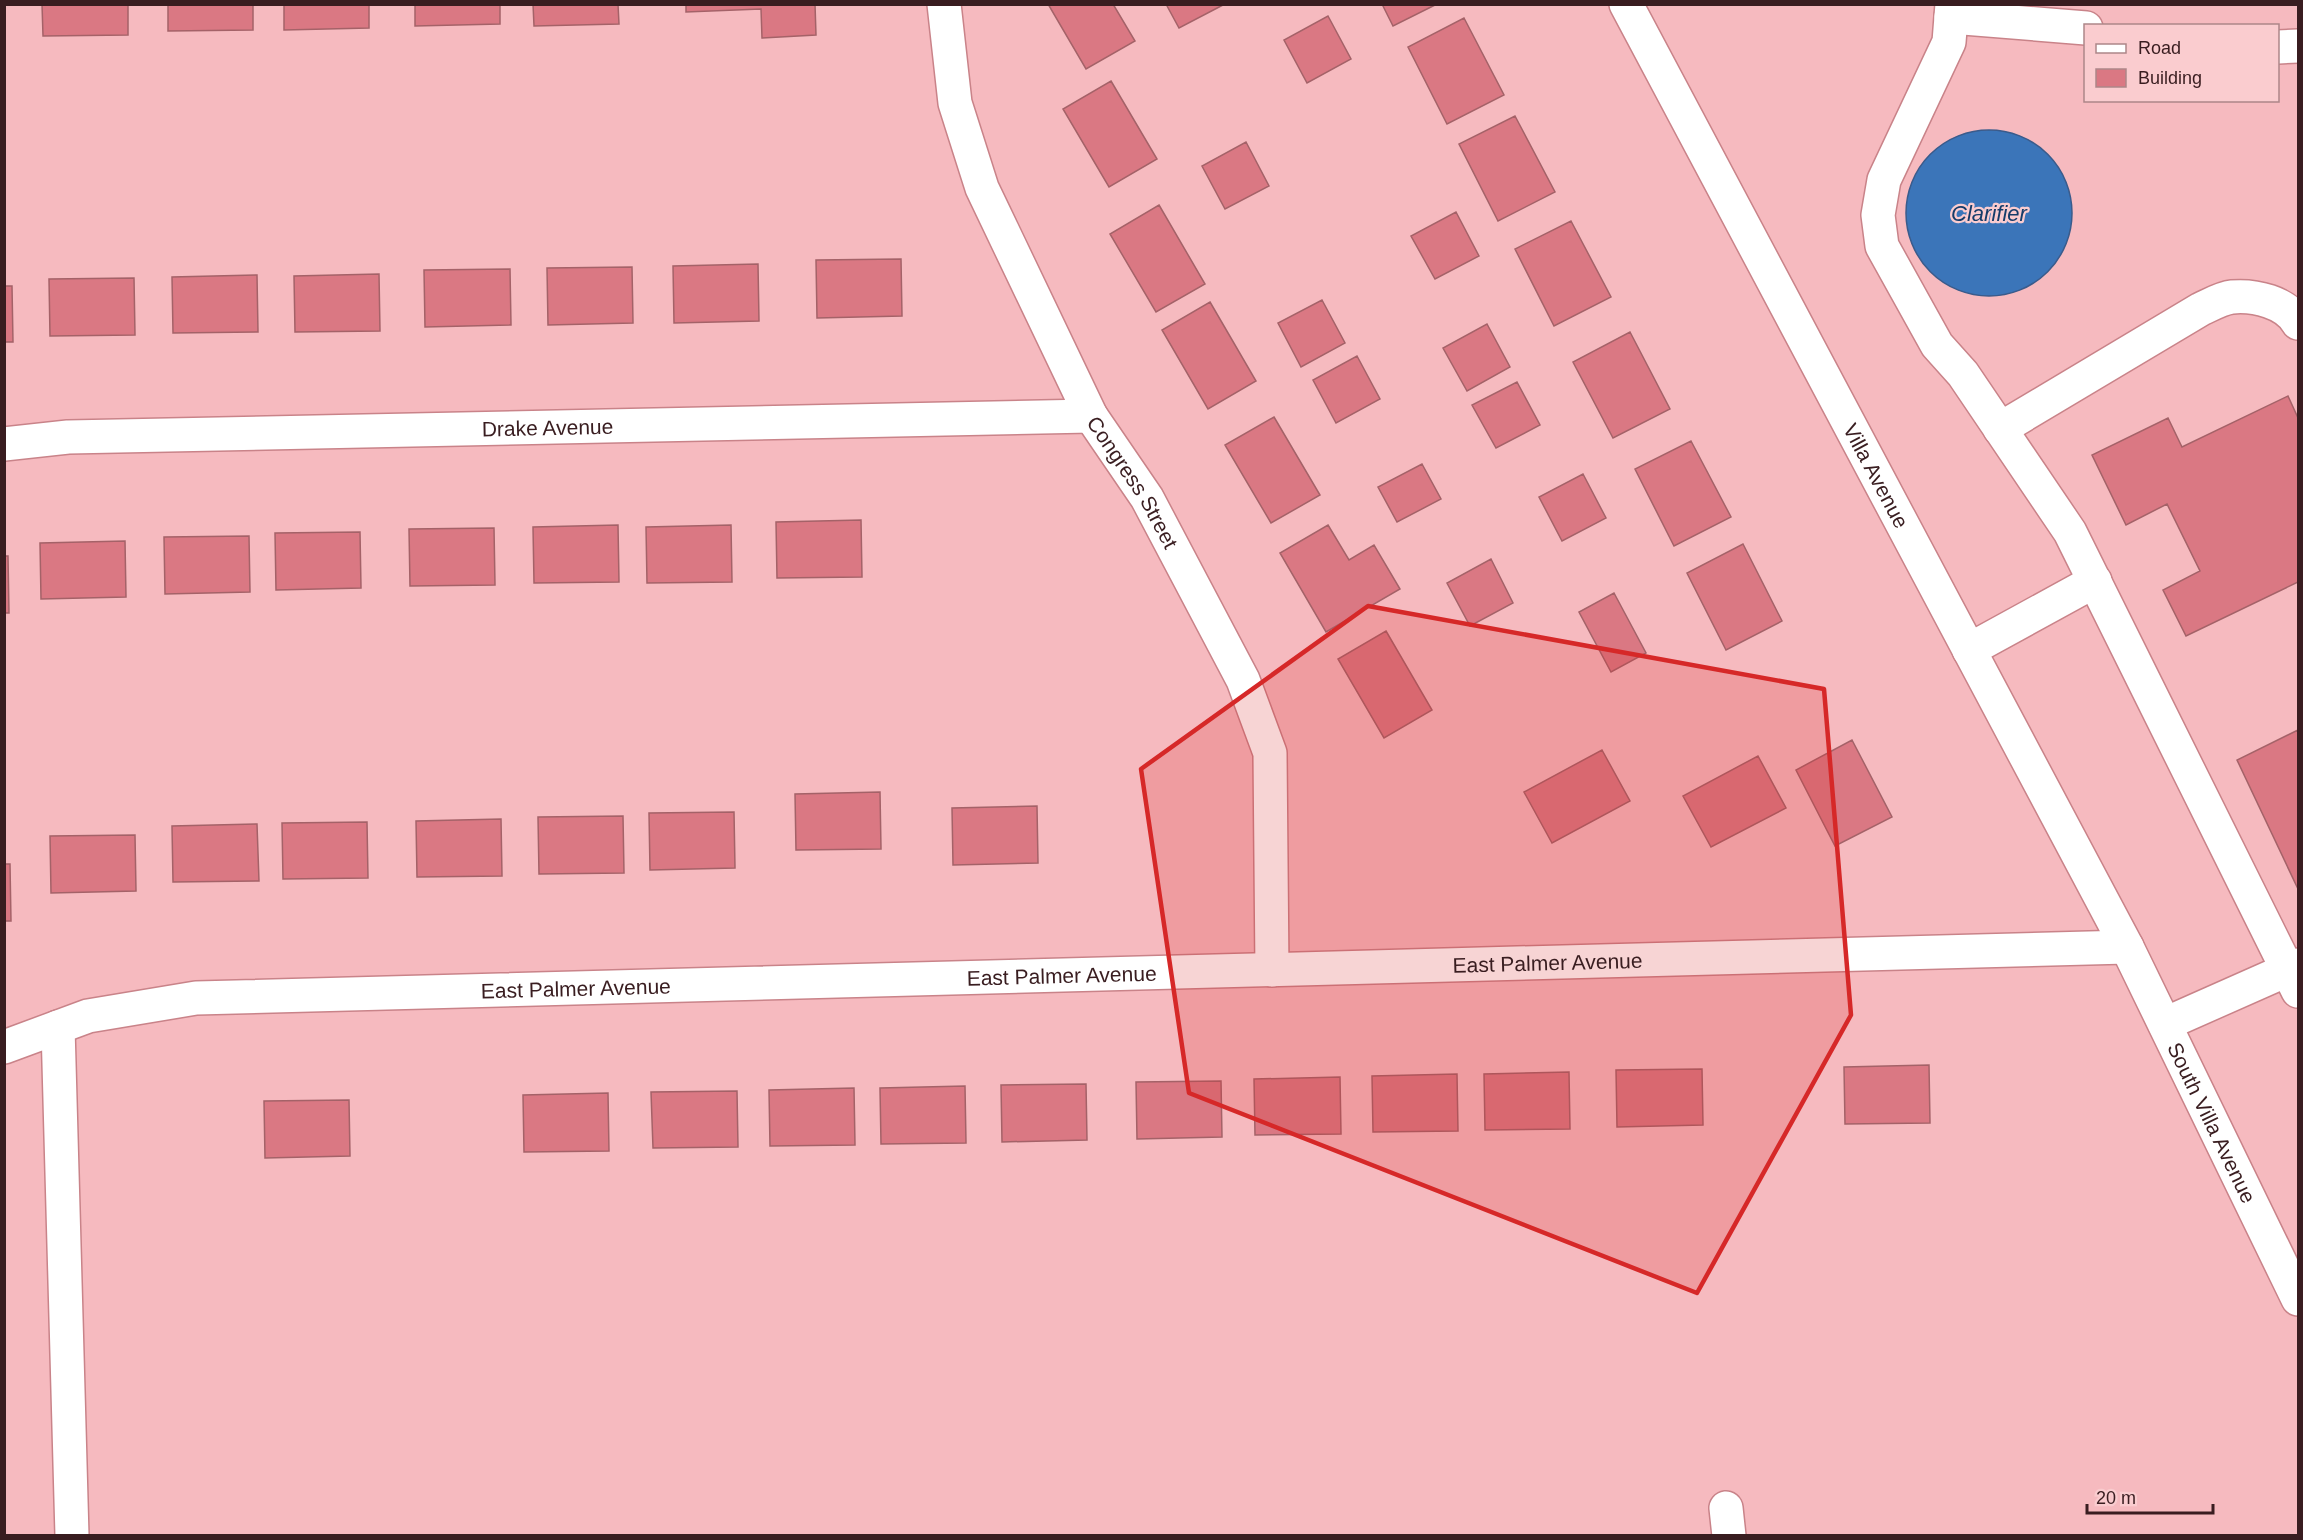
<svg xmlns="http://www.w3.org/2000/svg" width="2303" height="1540" font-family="Arial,sans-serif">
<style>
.water{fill:#3b75b9;stroke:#3a5b8b;stroke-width:1.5}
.building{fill:#da7883;stroke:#a46268;stroke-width:1.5}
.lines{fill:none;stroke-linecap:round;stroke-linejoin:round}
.minor-casing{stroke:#c98389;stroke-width:36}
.major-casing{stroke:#c98389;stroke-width:36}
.minor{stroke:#fff;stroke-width:33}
.major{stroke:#fff;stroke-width:33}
.marked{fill:#d62828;fill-opacity:0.2;stroke:#d62828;stroke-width:4.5;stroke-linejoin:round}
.labels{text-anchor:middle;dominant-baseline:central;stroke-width:4.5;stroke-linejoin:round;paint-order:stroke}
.street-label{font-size:21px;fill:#391d20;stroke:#facccf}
.water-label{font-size:22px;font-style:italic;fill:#143c6a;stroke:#facccf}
</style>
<rect width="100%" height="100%" fill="#f6babf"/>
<!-- water -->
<path class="water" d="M1906 213a83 83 0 1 1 166 0a83 83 0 1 1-166 0Z"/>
<!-- building -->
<path class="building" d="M42,4H128V35L43,36Z
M168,4H253V30L168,31Z
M284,4H369V28L284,30Z
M415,4H500V24L415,26Z
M533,4H618L619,24L534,26Z
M686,4H815L816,35L762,38L761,9L686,12Z
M1048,4H1113L1135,41L1086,69Z
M1166,4H1223V5L1179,28Z
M1382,4H1437L1393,26Z
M1328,16L1351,59L1307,83L1284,40Z
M1464,18L1504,95L1447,124L1408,47Z
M1111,81L1157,159L1109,187L1063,109Z
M1515,116L1555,192L1498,221L1459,144Z
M1246,142L1269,186L1225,209L1202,166Z
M1159,205L1205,284L1156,312L1110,234Z
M1456,212L1479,256L1435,279L1411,236Z
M1571,221L1611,297L1554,326L1515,249Z
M901,259L902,316L817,318L816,260Z
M758,264L759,321L674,323L673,266Z
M632,267L633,323L548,325L547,268Z
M510,269L511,325L425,327L424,270Z
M379,274L380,331L295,332L294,276Z
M257,275L258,332L173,333L172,277Z
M134,278L135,335L50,336L49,279Z
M4,286H12L13,342H4Z
M1322,300L1345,343L1301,367L1278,323Z
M1210,302L1256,381L1208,409L1162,330Z
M1487,324L1510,367L1467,391L1443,348Z
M1630,332L1670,409L1613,438L1573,362Z
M1357,356L1380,399L1336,423L1313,380Z
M1517,382L1540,425L1496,448L1472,405Z
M2288,396L2298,418V582L2186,636L2163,590L2200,571L2167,504L2126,525L2092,455L2168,418L2182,447Z
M1274,417L1320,495L1271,523L1225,445Z
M1691,441L1731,517L1674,546L1635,469Z
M1422,464L1441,499L1397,522L1378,487Z
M1583,474L1606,518L1562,541L1539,497Z
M861,520L862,577L777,578L776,522Z
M618,525L619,582L534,583L533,527Z
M731,525L732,582L647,583L646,527Z
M1328,525L1349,560L1374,545L1400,589L1326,632L1280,553Z
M494,528L495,585L410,586L409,529Z
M360,532L361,588L276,590L275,533Z
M249,536L250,592L165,594L164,537Z
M125,541L126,597L41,599L40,543Z
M1743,544L1782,621L1726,650L1687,573Z
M4,556H8L9,613H4Z
M1491,559L1513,603L1470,626L1447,583Z
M1614,593L1646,653L1611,672L1579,612Z
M1386,631L1432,710L1384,738L1338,659Z
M2298,730V889L2237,760Z
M1852,740L1892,817L1835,846L1796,770Z
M1602,750L1630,801L1552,843L1524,792Z
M1758,756L1786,808L1711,847L1683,796Z
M880,792L881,849L796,850L795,794Z
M1037,806L1038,863L953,865L952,808Z
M734,812L735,868L650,870L649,813Z
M623,816L624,873L539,874L538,817Z
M501,819L502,876L417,877L416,821Z
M367,822L368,878L283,879L282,823Z
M257,824L259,881L173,882L172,826Z
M135,835L136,891L51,893L50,836Z
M4,864H10L11,921H4Z
M1929,1065L1930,1123L1845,1124L1844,1067Z
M1702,1069L1703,1125L1617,1127L1616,1070Z
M1569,1072L1570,1129L1485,1130L1484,1074Z
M1457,1074L1458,1131L1373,1132L1372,1076Z
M1340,1077L1341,1134L1255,1135L1254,1079Z
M1221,1081L1222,1137L1137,1139L1136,1082Z
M1086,1084L1087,1140L1002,1142L1001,1085Z
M965,1086L966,1143L881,1144L880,1088Z
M854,1088L855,1145L770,1146L769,1090Z
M737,1091L738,1147L653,1148L651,1092Z
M608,1093L609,1151L524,1152L523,1095Z
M349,1100L350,1156L265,1158L264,1101Z"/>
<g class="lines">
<!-- minor casing -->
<g class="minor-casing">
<g id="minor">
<path id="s1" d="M944,4L955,103L982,188L1091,416L1147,498L1243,680L1270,753L1272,970"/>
<path d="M1952,4L1949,42L1884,180L1878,215L1882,246L1937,345L1963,374L2070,532L2298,991"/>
<path d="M1951,17L2086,28"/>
<path d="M2278,47L2298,46"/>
<path d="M2000,429L2201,309C2210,305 2222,298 2232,297C2255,295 2286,302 2298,323"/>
<path id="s2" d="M4,444L68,437L1091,416"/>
<path d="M1969,650L2095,581"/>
<path d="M2165,1024L2298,965"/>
<path d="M58,1027L72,1536"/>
<path id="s3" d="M4,1047L88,1016L196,998L2127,947"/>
<path d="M1726,1508L1729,1536"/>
</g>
</g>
<!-- major casing -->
<g class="major-casing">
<g id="major">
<path id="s4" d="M1626,4L2127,947L2298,1299"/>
</g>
</g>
<!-- minor -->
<use href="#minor" class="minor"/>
<!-- major -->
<use href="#major" class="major"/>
</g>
<!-- marked area -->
<path class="marked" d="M1368,606L1824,689L1851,1015L1697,1293L1189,1093L1141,769Z"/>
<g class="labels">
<!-- street labels -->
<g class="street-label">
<text stroke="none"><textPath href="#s2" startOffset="544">Drake Avenue</textPath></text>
<text stroke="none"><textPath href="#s4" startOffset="534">Villa Avenue</textPath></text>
<text stroke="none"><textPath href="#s1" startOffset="520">Congress Street</textPath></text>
<text stroke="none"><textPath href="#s3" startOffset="1551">East Palmer Avenue</textPath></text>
<text stroke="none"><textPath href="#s3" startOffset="1065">East Palmer Avenue</textPath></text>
<text stroke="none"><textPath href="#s3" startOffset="579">East Palmer Avenue</textPath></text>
<text stroke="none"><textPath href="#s4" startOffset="1263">South Villa Avenue</textPath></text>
</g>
<!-- water labels -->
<g class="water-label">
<text x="1989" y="213">Clarifier</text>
</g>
</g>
<!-- border -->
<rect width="2303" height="1540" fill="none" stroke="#391d20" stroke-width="12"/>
<!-- legend -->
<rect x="2084" y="24" width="195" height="78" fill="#facccf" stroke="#ad8689" stroke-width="1.5"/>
<rect x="2096" y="44" width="30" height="9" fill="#ffffff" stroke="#ad8689" stroke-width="1.5"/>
<text x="2138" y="54" font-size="18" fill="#391d20">Road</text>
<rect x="2096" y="69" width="30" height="18" fill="#da7883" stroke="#ad8689" stroke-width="1.5"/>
<text x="2138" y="84" font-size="18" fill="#391d20">Building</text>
<!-- scale -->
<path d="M2087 1504v9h126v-9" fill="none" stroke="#391d20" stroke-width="3"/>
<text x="2096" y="1504" font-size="18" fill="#391d20" stroke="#facccf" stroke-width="4.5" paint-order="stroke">20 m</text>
</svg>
